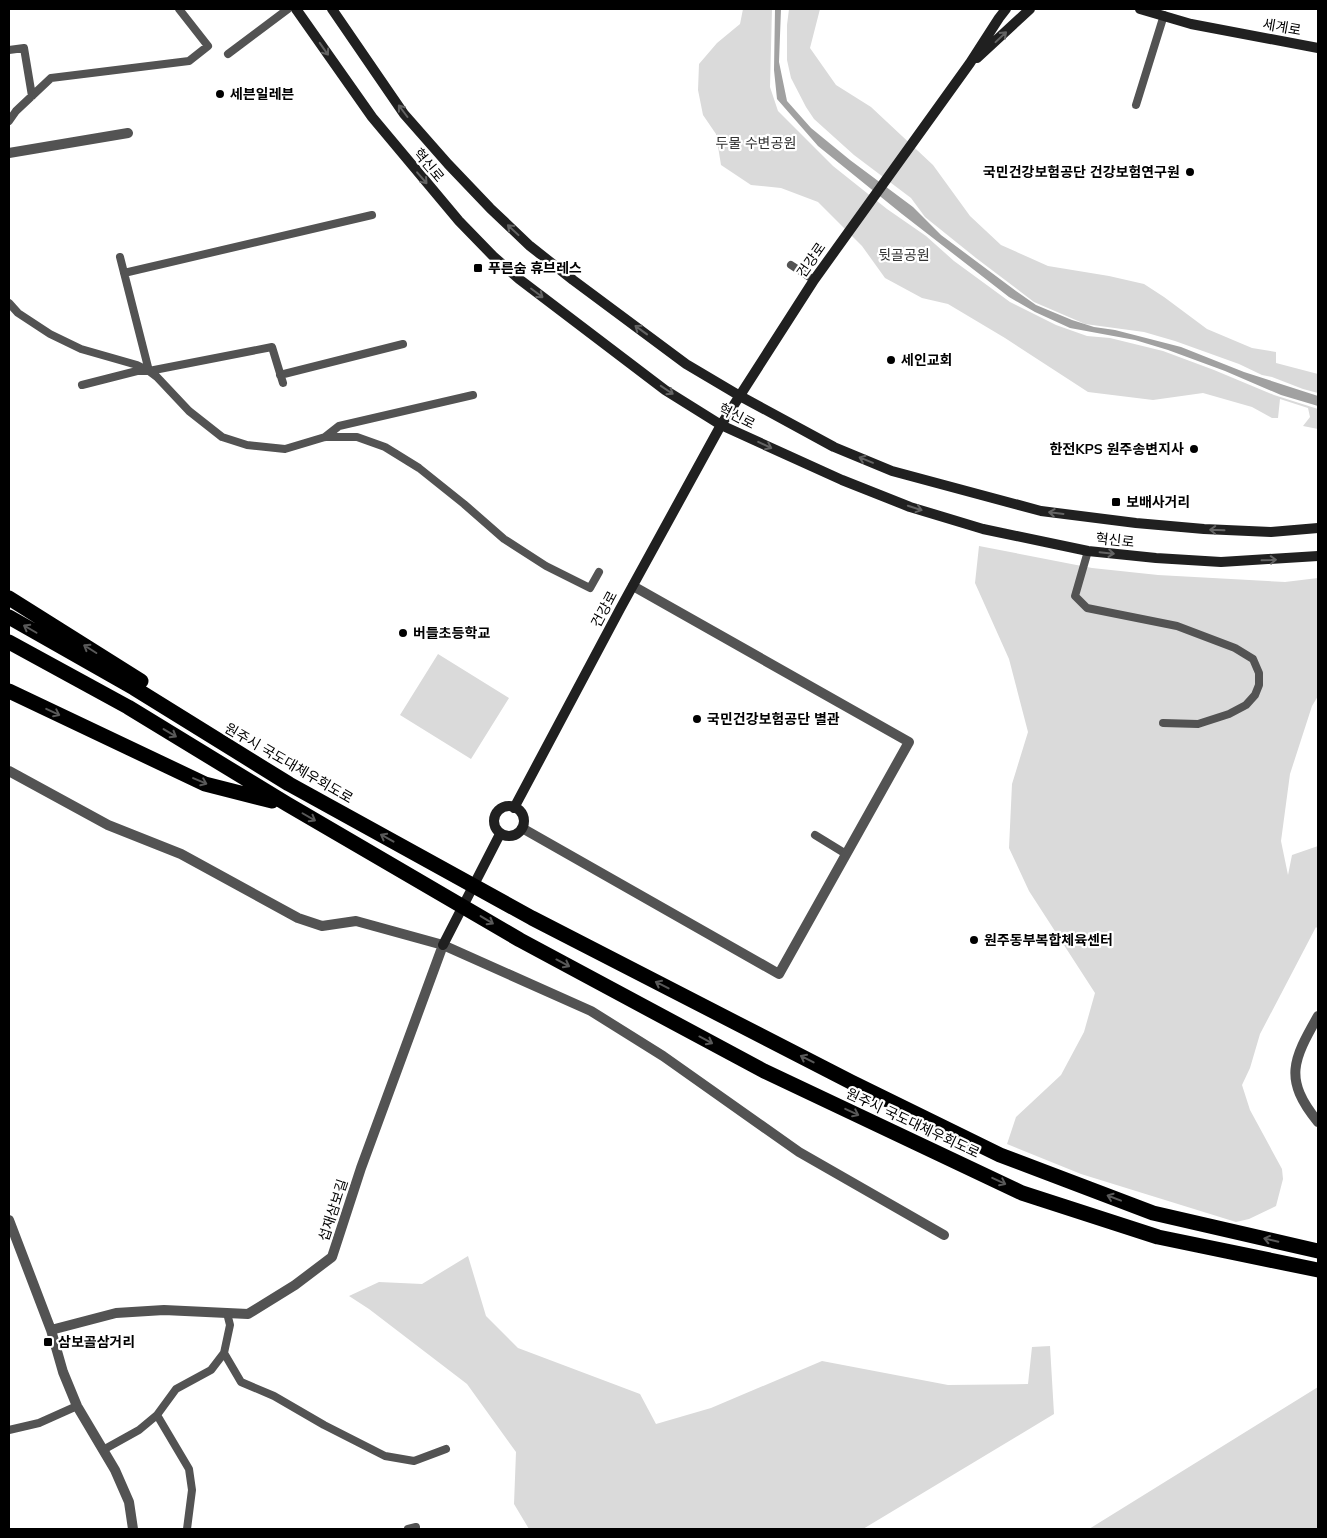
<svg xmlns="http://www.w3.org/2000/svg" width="1327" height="1538" font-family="Mulish,'Noto Sans KR',sans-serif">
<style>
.green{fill:#dadada}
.water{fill:#a1a1a1}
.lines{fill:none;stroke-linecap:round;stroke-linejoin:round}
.lane{stroke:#535353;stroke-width:8}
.street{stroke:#535353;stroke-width:10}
.secondary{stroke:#202020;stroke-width:10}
.highway{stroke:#000;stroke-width:15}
.oneway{stroke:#636363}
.oneway2{stroke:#595959}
.poi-dot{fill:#000;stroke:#fff;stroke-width:2}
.labels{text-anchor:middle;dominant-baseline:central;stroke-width:4.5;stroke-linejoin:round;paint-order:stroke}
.street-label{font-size:14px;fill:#000;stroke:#fff}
.poi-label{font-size:14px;font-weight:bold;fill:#000;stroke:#fff;text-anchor:start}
.park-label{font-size:14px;fill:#313131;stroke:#fff}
</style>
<rect width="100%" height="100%" fill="#fff"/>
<!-- green -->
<path class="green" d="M743,9H772L770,87L778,111L833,166L887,209L926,236L954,261L1010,302L1056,325L1087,336L1110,338L1163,351L1214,370L1274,395L1318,409V429L1303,426L1310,417L1308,408L1280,399L1278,418H1272L1252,407L1203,393L1153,400L1088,392L1005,338L948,304L922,298L885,278L862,246L818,202L781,188L751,185L721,165L716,134L703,115L698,90L699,64L717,43L740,24Z
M789,9H820L810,48L836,85L871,107L933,165L970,216L1001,245L1048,266L1109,276L1144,284L1164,297L1207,329L1252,348L1276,352V363L1318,374V393L1303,389L1272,377L1262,375L1239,364L1175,341L1144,332L1085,324L1034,302L976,258L925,217L911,198L854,155L814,119L806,107L791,78L787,60V25Z
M979,546L1092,568L1158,575L1285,582L1318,578V696L1312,706L1290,774L1281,841L1288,875L1292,855L1318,846V929L1316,927L1260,1034L1250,1068L1242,1085L1250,1110L1282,1169L1283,1179L1276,1206L1249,1219L1236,1222L1081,1174L1007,1144L1016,1117L1061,1075L1084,1032L1095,993L1029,891L1009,848L1012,784L1028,732L1009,659L975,583Z
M438,654L509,698L471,759L400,715Z
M468,1256L486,1316L518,1348L640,1394L656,1424L711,1408L822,1361L948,1385L1028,1384L1032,1347L1050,1346L1054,1414L863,1529H529L514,1504L516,1452L467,1384L369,1309L349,1296L379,1282L422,1284Z
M1318,1387V1529H1089Z"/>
<!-- water -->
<path class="water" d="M775,9H781L779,62L787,101L811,128L850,160L913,207L941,235L1016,291L1036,305L1072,320L1094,327L1115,330L1181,347L1244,372L1318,396V406L1281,395L1225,371L1168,350L1135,340L1070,328L1035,312L1009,297L902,214L818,146L777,99L774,70Z"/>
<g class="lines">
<!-- lane -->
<path class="lane" d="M9,50L24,48L32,96
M228,54L288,9
M1136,105L1164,15
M9,121L16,111L51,78L189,61L208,46L179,9
M120,257L149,371
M791,265L814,280
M124,273L372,215
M9,303L18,313L50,334L81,349L137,365L149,371L157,377L189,411L222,437L247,445L285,449L325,437H357L385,447L419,468L464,504L504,539L546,566L590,588L599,572
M280,375L403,344
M82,385L137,371H149L272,347L283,383
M325,437L339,426L473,395
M1088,551L1075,596L1087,608L1177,626L1235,648L1253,659L1259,673V685L1255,695L1246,705L1229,714L1198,724L1163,723
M815,835L846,854
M224,1353L241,1382L274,1396L324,1425L385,1456L414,1461L446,1449
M157,1415L189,1469L192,1490L187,1529
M9,1430L39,1423L77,1406
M103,1450L139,1430L157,1415L176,1389L211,1370L224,1353L230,1325L227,1313
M408,1529L416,1527"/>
<!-- street -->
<path class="street" d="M9,153L128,133
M9,771L108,825L181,854L298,918L322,926L356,921L443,945L591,1011L663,1056L799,1152L944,1235
M522,828L779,974L909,742L633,586
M1318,1016C1293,1060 1283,1079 1318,1122
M9,1220L51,1330L63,1372L77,1406L115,1470L129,1502L133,1529
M51,1330L116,1313L164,1310L248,1314L295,1285L332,1257L361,1168L443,945"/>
<!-- secondary -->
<path class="secondary" d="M296,9L372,117L459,221L493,256L519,279L665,390L721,425L842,480L910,507L983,529L1088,551L1156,558L1221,562L1318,556
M332,9L404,114L448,164L490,208L530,246L573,280L686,364L740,396L834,447L892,471L1041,511L1136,523L1204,529L1271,532L1318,528
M1140,9L1191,24L1318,48
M977,58L1030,9
M494 821a15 15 0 1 1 30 0a15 15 0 1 1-30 0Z
M514,808L620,609L721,425L814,280L970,63L999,18L1006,9
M443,945L500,834"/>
<!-- highway -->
<path class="highway" d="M9,598L141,681
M9,617L134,688L289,784L532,918L851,1082L1000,1155L1153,1213L1318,1251
M9,642L128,707L287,804L520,940L764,1071L1022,1193L1158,1237L1318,1270
M9,691L205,784L272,801"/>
</g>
<!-- one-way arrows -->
<defs><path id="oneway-shaft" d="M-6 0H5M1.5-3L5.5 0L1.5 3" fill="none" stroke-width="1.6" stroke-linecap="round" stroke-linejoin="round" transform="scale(1.25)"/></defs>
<g class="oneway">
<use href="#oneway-shaft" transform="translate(1001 37) rotate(-43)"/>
<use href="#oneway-shaft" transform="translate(324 49) rotate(55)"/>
<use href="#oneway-shaft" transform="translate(403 111) rotate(-127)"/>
<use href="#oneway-shaft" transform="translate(422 178) rotate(49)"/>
<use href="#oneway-shaft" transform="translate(513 230) rotate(-137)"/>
<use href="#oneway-shaft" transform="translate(537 293) rotate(37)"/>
<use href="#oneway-shaft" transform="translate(641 330) rotate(-144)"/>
<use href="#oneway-shaft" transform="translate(667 390) rotate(34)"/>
<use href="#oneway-shaft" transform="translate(765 445) rotate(25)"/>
<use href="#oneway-shaft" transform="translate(866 460) rotate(-158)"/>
<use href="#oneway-shaft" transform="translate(915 508) rotate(18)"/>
<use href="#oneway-shaft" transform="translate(1056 513) rotate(-173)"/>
<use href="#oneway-shaft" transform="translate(1217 530) rotate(-178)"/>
<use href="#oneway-shaft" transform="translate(1107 553) rotate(6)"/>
<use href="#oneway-shaft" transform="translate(1269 560) rotate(-2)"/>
</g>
<g class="oneway2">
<use href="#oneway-shaft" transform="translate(30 629) rotate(-150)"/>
<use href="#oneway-shaft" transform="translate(90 649) rotate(-148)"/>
<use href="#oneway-shaft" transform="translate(53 712) rotate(25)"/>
<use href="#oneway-shaft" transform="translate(170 733) rotate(31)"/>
<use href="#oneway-shaft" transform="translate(200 781) rotate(23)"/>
<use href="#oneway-shaft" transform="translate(309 817) rotate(30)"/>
<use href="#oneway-shaft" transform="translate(387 838) rotate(-151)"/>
<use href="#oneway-shaft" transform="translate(487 920) rotate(31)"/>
<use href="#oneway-shaft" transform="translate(563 963) rotate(28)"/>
<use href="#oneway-shaft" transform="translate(662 985) rotate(-153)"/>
<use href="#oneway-shaft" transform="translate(706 1040) rotate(28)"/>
<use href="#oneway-shaft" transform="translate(807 1059) rotate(-153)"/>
<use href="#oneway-shaft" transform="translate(852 1112) rotate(25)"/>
<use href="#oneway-shaft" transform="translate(999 1181) rotate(25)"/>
<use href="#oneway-shaft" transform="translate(1114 1198) rotate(-159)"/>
<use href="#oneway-shaft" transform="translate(1271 1240) rotate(-167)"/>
</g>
<!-- markers -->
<g class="poi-dot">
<circle cx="220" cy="94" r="5"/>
<circle cx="1190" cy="172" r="5"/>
<rect x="473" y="263" width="10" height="10" rx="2.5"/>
<circle cx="891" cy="360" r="5"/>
<circle cx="1194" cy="449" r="5"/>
<rect x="1111" y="497" width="10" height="10" rx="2.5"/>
<circle cx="403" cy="633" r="5"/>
<circle cx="697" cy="719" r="5"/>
<circle cx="974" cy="940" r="5"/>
<rect x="43" y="1337" width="10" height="10" rx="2.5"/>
</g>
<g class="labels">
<!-- street labels -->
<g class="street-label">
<text transform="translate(1282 27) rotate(10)">세계로</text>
<text transform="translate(429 165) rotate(50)">혁신로</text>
<text transform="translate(811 260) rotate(-55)">건강로</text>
<text transform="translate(737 416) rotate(27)">혁신로</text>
<text transform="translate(1115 540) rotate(6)">혁신로</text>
<text transform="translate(604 609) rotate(-62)">건강로</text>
<text transform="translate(289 763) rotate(30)">원주시 국도대체우회도로</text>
<text transform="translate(913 1123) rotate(25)">원주시 국도대체우회도로</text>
<text transform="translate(333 1210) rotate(-72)">섭재삼보길</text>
</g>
<!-- poi labels -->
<g class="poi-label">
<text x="230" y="94">세븐일레븐</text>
<text x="1180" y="172" text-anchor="end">국민건강보험공단 건강보험연구원</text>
<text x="488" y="268">푸른숨 휴브레스</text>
<text x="901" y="360">세인교회</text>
<text x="1184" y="449" text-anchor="end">한전KPS 원주송변지사</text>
<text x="1126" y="502">보배사거리</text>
<text x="413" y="633">버들초등학교</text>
<text x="707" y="719">국민건강보험공단 별관</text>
<text x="984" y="940">원주동부복합체육센터</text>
<text x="58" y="1342">삼보골삼거리</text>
</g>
<!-- park labels -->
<g class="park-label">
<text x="756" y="143">두물 수변공원</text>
<text x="904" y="255">뒷골공원</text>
</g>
</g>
<!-- border -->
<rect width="1327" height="1538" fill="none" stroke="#000000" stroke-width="20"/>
</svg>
